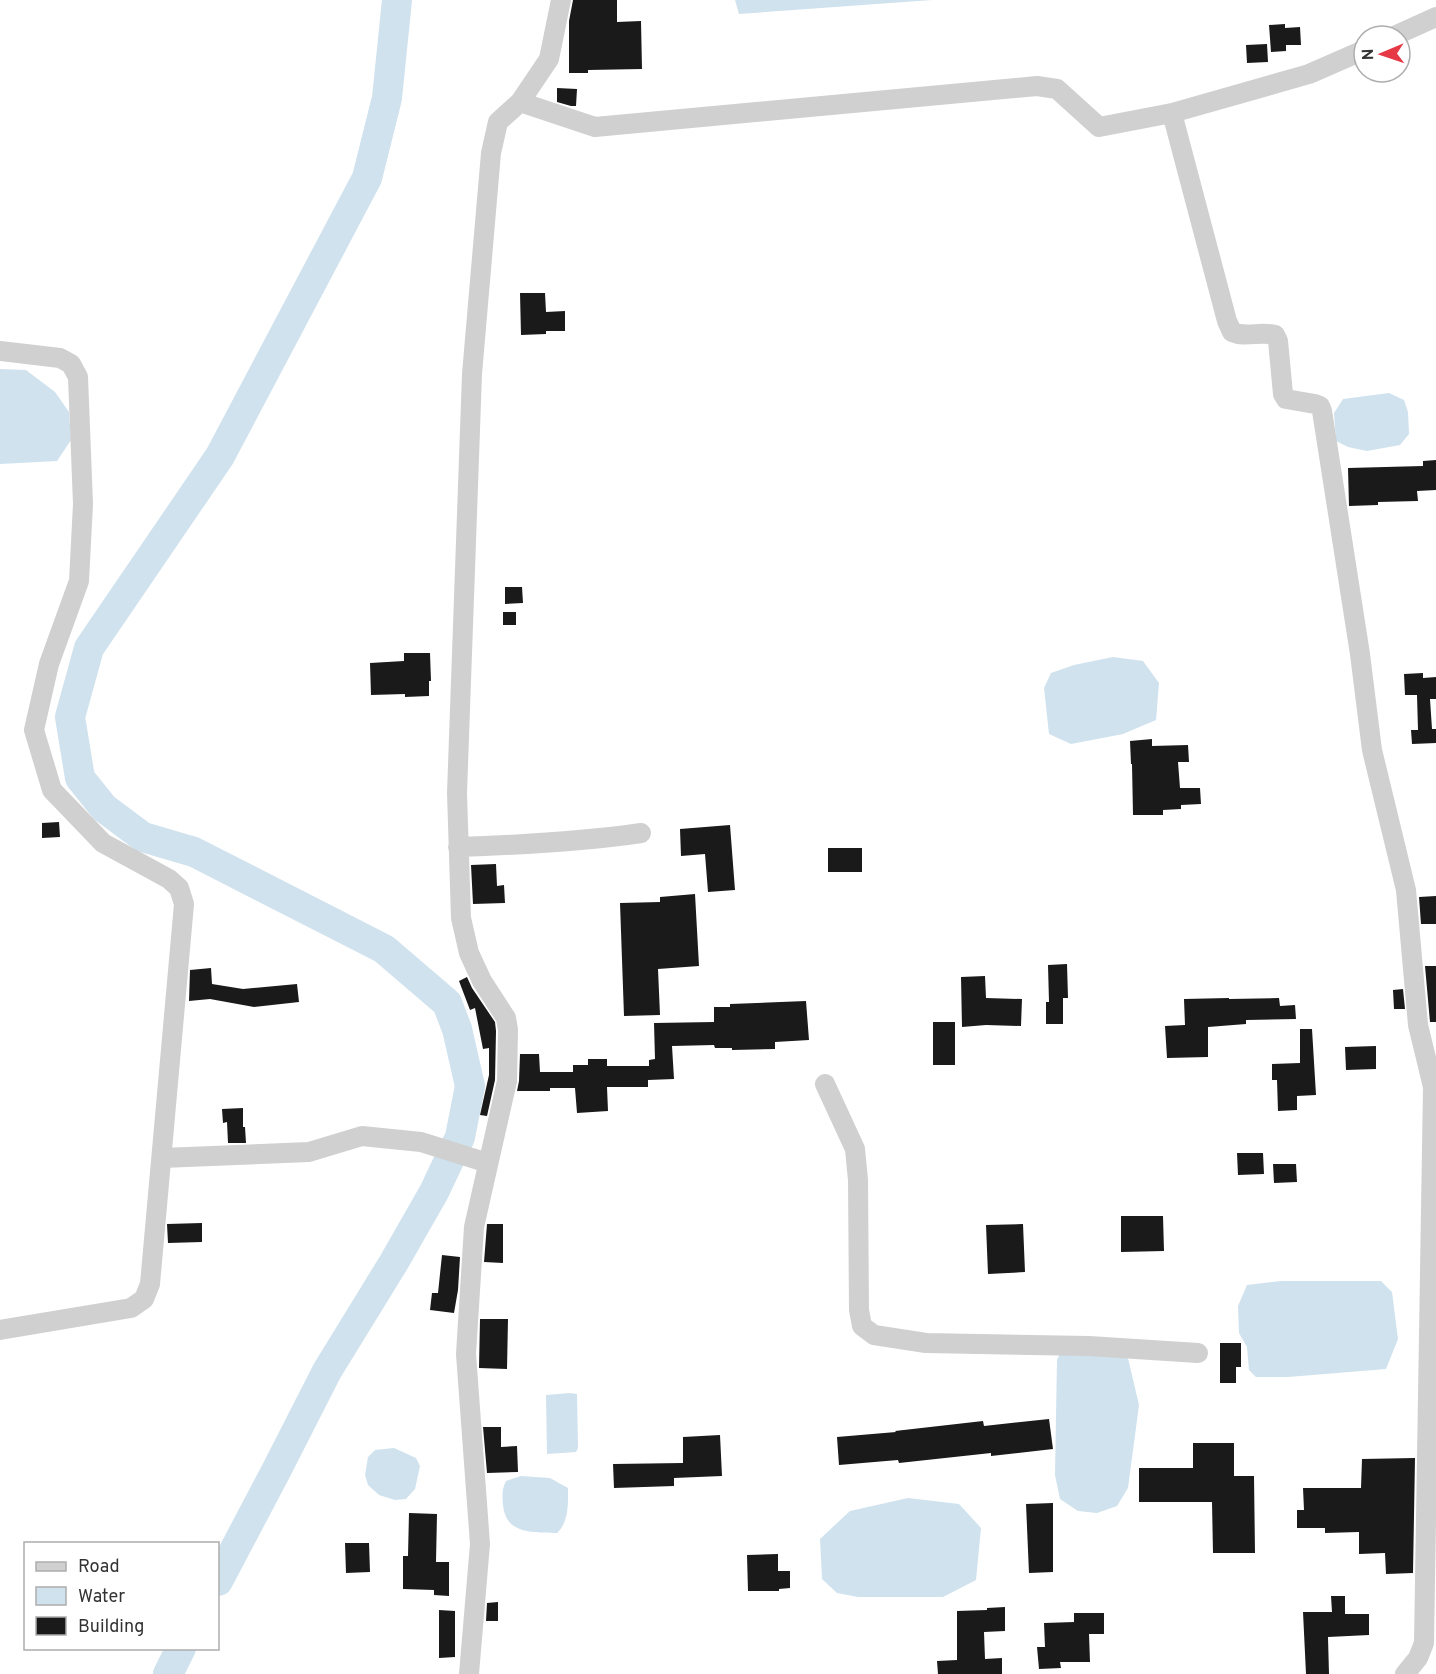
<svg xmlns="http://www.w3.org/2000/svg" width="1436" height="1674" font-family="Overpass,sans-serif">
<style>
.water{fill:#cfe2ee}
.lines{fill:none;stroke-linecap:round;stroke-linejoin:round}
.river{stroke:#cfe2ee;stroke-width:30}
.building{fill:#1a1a1a}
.minor{stroke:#d0d0d0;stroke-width:20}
</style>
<rect width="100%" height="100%" fill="#fff"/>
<!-- water -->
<path class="water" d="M735,0H932L739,14Z
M0,369L26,370L55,392L69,412L71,440L57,461L0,464Z
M1389,393L1404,400L1408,412L1409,434L1400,445L1367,451L1348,447L1336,441L1334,413L1343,399Z
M1113,657L1143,661L1159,683L1156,720L1123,734L1071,744L1049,734L1044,688L1051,673L1074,665Z
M1281,1281H1381L1392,1292L1398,1339L1386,1369L1288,1377H1256L1249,1370L1247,1347L1239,1333L1238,1306L1247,1285Z
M1060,1353L1127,1354L1139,1405L1128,1488L1117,1506L1097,1513L1078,1511L1060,1499L1055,1475L1057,1360Z
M570,1393L577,1394L578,1448L576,1452L547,1454L546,1395Z
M394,1448L416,1458L420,1466L415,1489L406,1499L395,1500L379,1495L368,1485L365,1475L368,1457L375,1450Z
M521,1476L550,1478L568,1488C568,1503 569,1522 557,1533C533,1532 506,1535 503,1505C502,1495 502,1489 506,1481Z
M908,1498L959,1504L981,1528L976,1580L943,1597H858L837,1593L822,1579L820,1539L850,1511Z"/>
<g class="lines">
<!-- river -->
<path class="river" d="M218,1581L276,1471L327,1371L394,1262L434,1192L460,1137L470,1086L457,1029L447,1003L384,949L194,852L143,837L104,808L80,778L70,717L89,648L220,456L367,178L387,98L397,0
M168,1674L181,1648"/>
</g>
<!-- building -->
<path class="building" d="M573,0H617V22L641,21L642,69L588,70V73H569V21Z
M1285,24V28L1300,27L1301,45H1286V51L1271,52L1269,25Z
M1267,44L1268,62L1247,63L1246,45Z
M557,88L577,89L576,106H571L557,102Z
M520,293H545L546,312L565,311V331H546V334L521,335Z
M1436,460V490L1417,491L1418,501L1378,502V505L1349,506L1348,468L1423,466V461Z
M505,587H522L523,603L505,604Z
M503,612H516V625H503Z
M404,653H430L431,681H429V696L405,697V694L371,695L370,663L404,661Z
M1423,673V678L1436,677V699H1430L1432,729H1436V743L1412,744L1411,730H1418L1417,695H1405L1404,674Z
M1152,739V746L1188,745L1189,762H1178L1180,788H1200L1201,804L1181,805V809L1163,810V815H1133L1132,764H1131L1130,741Z
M59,822L60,837L42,838V823Z
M730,825L735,890L708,892L705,854L681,856L680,829Z
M828,848H862V872H828Z
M496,864L497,886L504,885L505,903L473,904L471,865Z
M695,894L699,966L658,969L660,1015L624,1016L620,903L660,902V897Z
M1436,896V924H1421L1419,897Z
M1067,964L1068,998H1063V1024H1046V1002H1049L1048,965Z
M1425,966H1436V1022H1430Z
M211,968L212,984L243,989L297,984L299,1002L254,1007L210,999L189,1001L190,970Z
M985,976L986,998L1022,999L1021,1026L986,1025L962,1027L961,977Z
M467,977L472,988L495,1022L496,1031L495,1080L487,1116L480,1115L489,1075V1048L483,1049L475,1008L470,1010L459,981Z
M1403,989L1405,1009H1394L1393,990Z
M1229,998V999L1279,998L1280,1006L1295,1005L1296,1019L1246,1020V1024L1208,1027V1057L1167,1058L1165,1026L1185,1025L1184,999Z
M806,1001L809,1040L775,1042V1049L732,1050V1048H715L714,1045L672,1046L674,1079L648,1080V1087H607L608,1111L577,1113L575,1088H550V1091H517L519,1081L520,1054H539L540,1072H573V1065H588V1059H607V1066H649V1060L655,1059L654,1023L714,1022V1007H730V1004Z
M933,1022H955V1065H933Z
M1300,1029H1312L1316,1095L1297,1096V1110L1278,1111L1277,1080H1272V1064L1300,1063Z
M1376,1046V1069L1346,1070L1345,1047Z
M243,1108V1127H245L246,1143H228L227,1122L223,1123L222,1109Z
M1237,1153H1263L1264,1174L1238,1175Z
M1273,1164H1296L1297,1182L1274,1183Z
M1121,1216H1163L1164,1251L1121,1252Z
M202,1223V1242L168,1243L167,1224Z
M487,1224H503V1263L484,1262Z
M1023,1224L1025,1272L988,1274L986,1225Z
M442,1255L460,1257L458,1290L454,1313L430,1310L432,1293H438Z
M480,1319H508L507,1369L479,1368Z
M1220,1343H1241V1367H1236V1383H1220Z
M1049,1419L1053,1449L991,1456V1453L899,1463L898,1460L839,1465L837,1437L896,1432L895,1431L983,1421L984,1426Z
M483,1427H501V1447L517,1446L518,1472L487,1473Z
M720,1435L722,1476L674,1478V1486L614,1488L613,1464L683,1463V1437Z
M1193,1443H1234V1476H1254L1255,1553H1213L1212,1502H1139V1468H1193Z
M1415,1458L1413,1573L1386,1574L1385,1553L1359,1554V1532L1325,1533V1528H1297V1510H1304L1303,1488H1361L1362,1459Z
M1053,1503V1572L1029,1573L1026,1504Z
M409,1513L437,1514L436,1562H449V1596L434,1595V1590L403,1589V1556H408Z
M345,1543H369L370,1572L346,1573Z
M778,1554V1571H790V1588L779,1589V1591H748L747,1555Z
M1331,1596H1345V1614H1369V1635L1328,1637L1329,1674H1306L1303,1612H1332Z
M498,1602V1621H486L487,1603Z
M1005,1607V1631L984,1632L985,1659L1002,1658V1674H938L937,1661L957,1660V1611L987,1610V1608Z
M439,1610L455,1611V1657L439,1658Z
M1074,1613H1104V1634H1089L1090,1662H1060L1061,1668L1039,1669L1037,1647H1045L1044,1623L1074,1622Z"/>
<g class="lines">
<!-- minor -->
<path class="minor" d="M1394,36L1436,17
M520,102L595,127L1037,86L1057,89L1099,127L1172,113L1309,74L1364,50
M1172,113L1227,321L1232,332C1246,338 1260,331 1275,335L1278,341L1283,394L1286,399L1315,404L1320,406L1322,411L1360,654L1372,750L1406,890L1418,1025L1433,1087L1424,1643L1418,1658L1405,1674
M0,351L60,358L71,364L78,377L83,504L79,581L49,664L34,730L52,790L103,843L169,879L179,888L184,904L150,1284L144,1299L131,1308L0,1330
M458,847C519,845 580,842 641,833
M825,1084L855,1149L858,1180L859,1310L862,1326L874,1335L926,1343L1089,1346L1198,1353
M162,1158L309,1152L362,1136L421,1142L488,1163
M469,1674L480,1544L466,1354L474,1227L507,1081L508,1030L506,1018L482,981L469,953L461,918L457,793L472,374L491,153L498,122L520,102L549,59L561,0"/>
</g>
<!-- legend -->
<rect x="24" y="1542" width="195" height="108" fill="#ffffff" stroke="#adadad" stroke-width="1.5"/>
<rect x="36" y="1562" width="30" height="9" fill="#d0d0d0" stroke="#adadad" stroke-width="1.5"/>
<text x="78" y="1572" font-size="18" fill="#333333">Road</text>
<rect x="36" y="1587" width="30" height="18" fill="#cfe2ee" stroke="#adadad" stroke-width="1.5"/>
<text x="78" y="1602" font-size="18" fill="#333333">Water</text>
<rect x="36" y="1617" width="30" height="18" fill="#1a1a1a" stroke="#adadad" stroke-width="1.5"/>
<text x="78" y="1632" font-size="18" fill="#333333">Building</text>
<!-- north arrow -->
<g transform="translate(1382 54) rotate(268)"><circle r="28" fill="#ffffff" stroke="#adadad" stroke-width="1.5"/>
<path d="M0-4.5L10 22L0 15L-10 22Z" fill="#e63946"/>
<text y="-9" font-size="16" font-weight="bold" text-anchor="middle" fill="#333333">N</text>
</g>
</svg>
